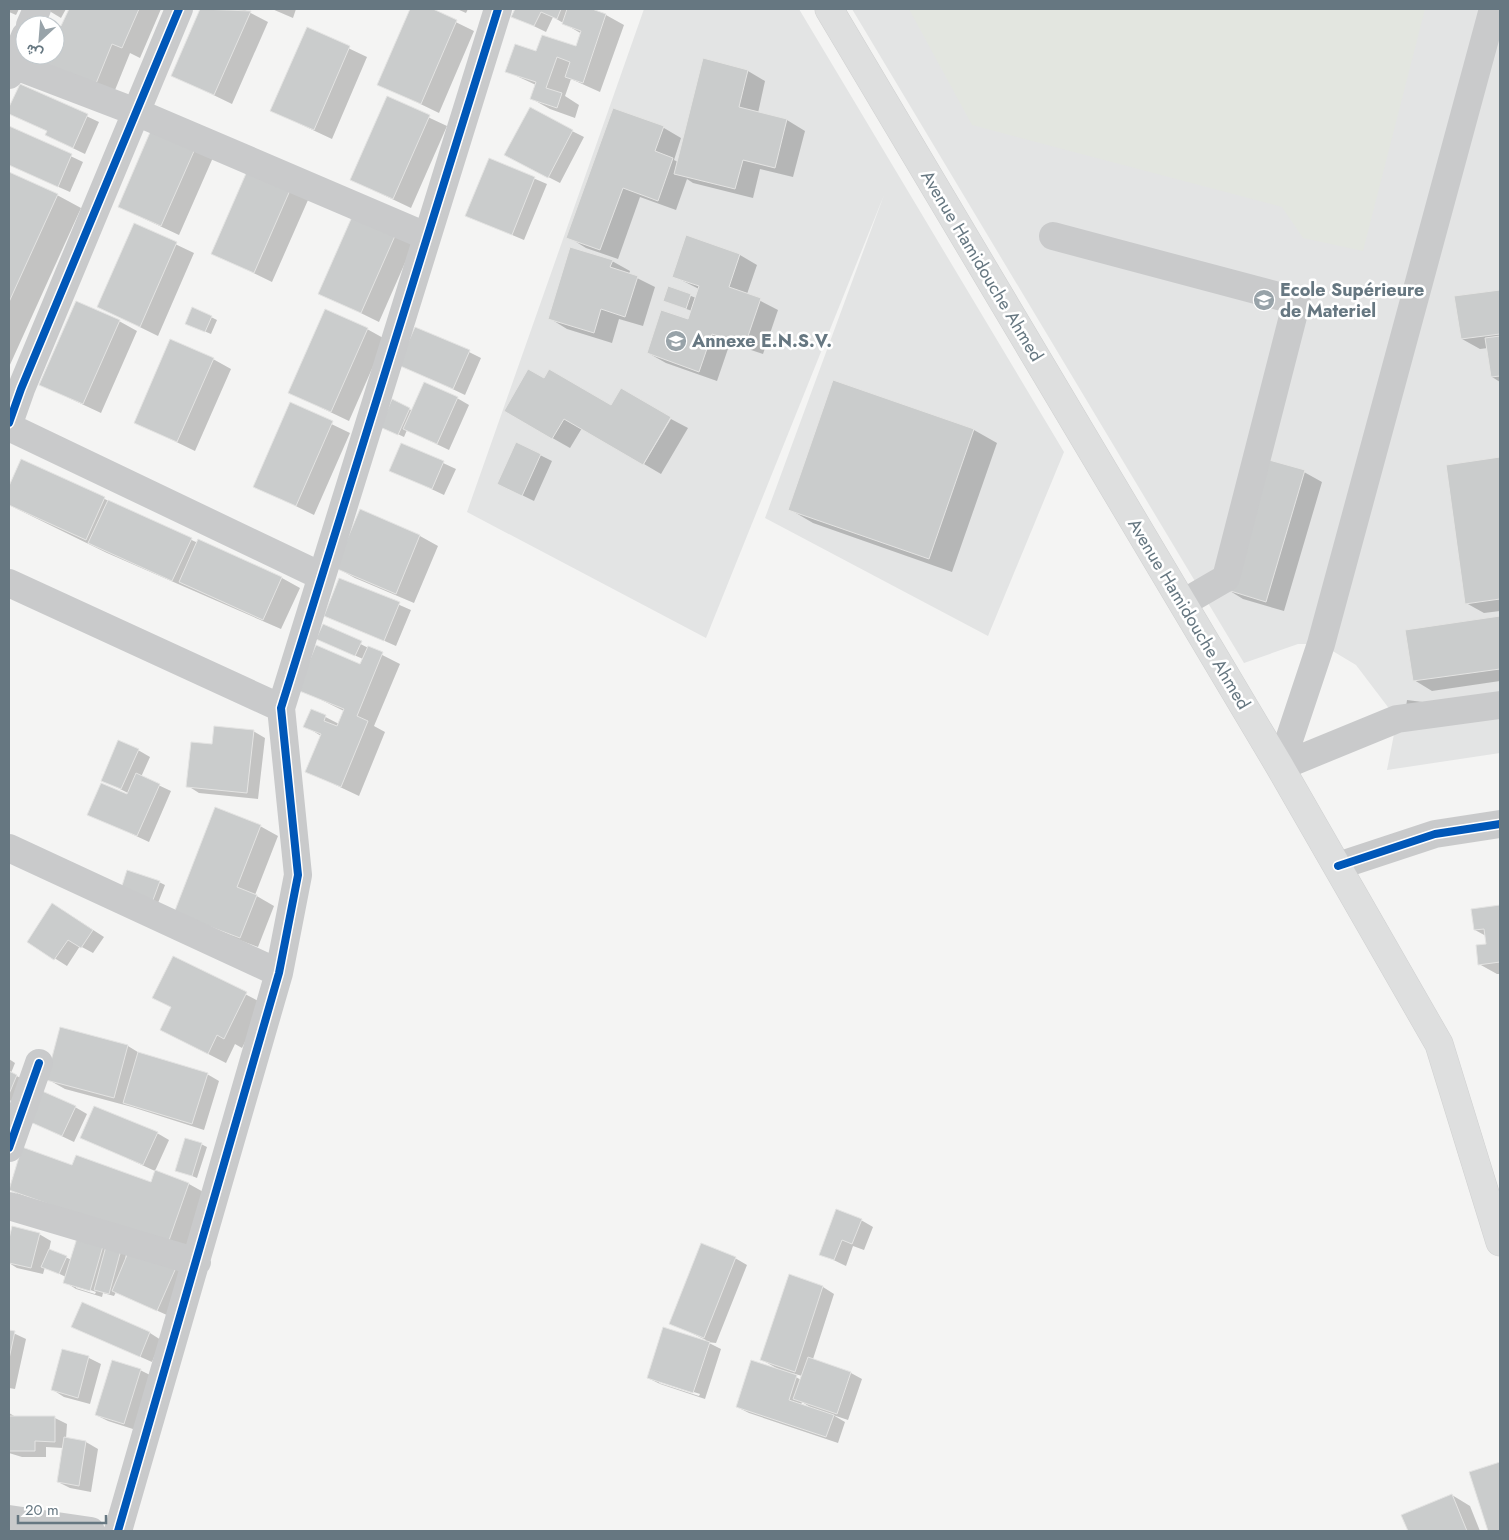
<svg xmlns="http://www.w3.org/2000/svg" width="1509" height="1540" font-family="Jost,Vazirmatn,sans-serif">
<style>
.built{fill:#e3e4e4}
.green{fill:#e3e6e0}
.shadow{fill:#0003;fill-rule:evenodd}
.building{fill:#cacccc;stroke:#e4e4e3}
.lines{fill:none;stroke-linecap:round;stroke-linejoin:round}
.major-casing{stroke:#d0d1d1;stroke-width:29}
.minor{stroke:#c9cacb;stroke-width:28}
.major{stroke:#dedfdf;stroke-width:28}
.cycleway-casing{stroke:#fff;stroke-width:11}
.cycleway{stroke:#0057b8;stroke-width:8}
.labels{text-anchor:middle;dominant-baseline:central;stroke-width:5;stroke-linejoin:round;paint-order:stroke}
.street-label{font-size:18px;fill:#667781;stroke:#fff}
.poi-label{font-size:18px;font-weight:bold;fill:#667781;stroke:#fff;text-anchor:start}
</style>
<rect width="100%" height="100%" fill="#f4f4f3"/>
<!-- built -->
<path class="built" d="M644,9H799L1064,452L988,636L765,518L884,195L706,638L467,512Z
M852,9H1500V753L1387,770L1397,719L1356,665L1321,644H1298L1244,663Z"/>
<!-- green -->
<path class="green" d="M909,9H1425L1363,251L1303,238L1282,207L972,125Z"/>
<!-- shadow -->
<path class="shadow" d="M9,9H19L16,15L9,12Z
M46,9H66L61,18Z
M70,9H161L140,58L130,53L113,95L25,55H55V25L41,18L62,28Z
M201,9H243L268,22L232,104L172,75Z
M272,9H296L293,18Z
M412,9H429L474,31L439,113L379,84Z
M457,9H468L466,13Z
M516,9H588L606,15L624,25L600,92L571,79L565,96L579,105L575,118L550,109L532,99L536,85L506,71L537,53L577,48L582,34L553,17L546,32L513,16Z
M308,29L367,57L332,139L272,111Z
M748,71L765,81L758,113L787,120L805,131L793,177L760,169L753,198L693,183L687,179L676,210L640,197L618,259L586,248L568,237L614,109L664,128L681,138L674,160L678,162Z
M20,85L99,122L85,154L58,141L46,135L48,131L9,112Z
M387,98L447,126L411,208L352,180Z
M155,125L215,153L179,235L119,207Z
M9,127L83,162L70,192L9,165Z
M572,131L584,137L560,183L517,161Z
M489,159L547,184L524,240L467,216Z
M248,171L308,200L272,282L213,253Z
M9,173L57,195L81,208L9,367Z
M135,225L194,253L158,336L99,307Z
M398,230L415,240L379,322L320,293Z
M740,255L757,265L747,294L778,310L763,354L730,343L717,381L666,363L648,353L688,321L692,311L664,301L669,287L696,298L699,289L673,276Z
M612,261L630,271L629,274L655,287L643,326L619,319L612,343L567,329L549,318Z
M1500,291V382L1492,377L1488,348L1480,349L1462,339L1456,297Z
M211,317L217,320L211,334L192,326Z
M119,321L137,331L101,413L41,385Z
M367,329L385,339L349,421L290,393Z
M469,352L481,358L465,395L400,364Z
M213,359L231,369L195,451L135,422Z
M544,380L612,407L669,417L582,428L570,448L505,411Z
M457,398L469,405L449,450L407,430L404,437L387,429L409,409L413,411Z
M290,404L350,433L314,515L255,486Z
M671,419L688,428L661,474L644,464Z
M974,430L997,443L952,572L813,523L789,509Z
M402,444L456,469L444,495L391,470Z
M540,455L552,461L534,501L499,484Z
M1499,458L1500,611L1484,613L1466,603Z
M22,460L198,543L199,541L282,578L300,588L281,629L107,553L9,505V489Z
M1304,472L1322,482L1284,611L1243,599L1225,588Z
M361,511L420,536L438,546L414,603L355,578L337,568Z
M340,579L411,610L396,646L326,615Z
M1500,618V681L1432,691L1414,680L1407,631Z
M323,625L400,664L374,726L385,732L359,796L306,771L321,736L305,726L312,710L339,724L344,711L299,689L361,665L363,659L317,639Z
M1407,700L1438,704L1404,720Z
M253,731L265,738L258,799L199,793L188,786L213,745Z
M138,750L150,757L141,777L171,791L149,842L89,814L127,796L128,793L102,780Z
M260,826L278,836L255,895L274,906L258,947L194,923Z
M159,882L165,885L158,903L128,891Z
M1500,906V974H1497L1479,964L1487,945L1486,936L1475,930L1473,910Z
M64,911L104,937L93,953L80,946L67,966L29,942Z
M174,957L264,1004L242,1048L235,1044L226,1063L161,1030L172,1008L154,998Z
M60,1028L128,1046L141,1054L207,1074L219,1081L204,1130L132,1107L65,1089L47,1079Z
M9,1059L15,1063L11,1073L28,1082L19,1104L9,1100Z
M75,1107L87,1114L74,1142L30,1121Z
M157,1133L169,1140L155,1171L81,1137Z
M201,1144L207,1147L197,1178L177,1170Z
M22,1149L72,1167L152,1183L156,1172L189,1184L207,1194L185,1255L26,1199L9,1189Z
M861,1220L873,1227L864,1250L853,1246L846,1266L821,1254Z
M13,1228L39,1234L51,1241L49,1250L72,1260L78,1240L126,1254L125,1262L189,1270L169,1316L116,1292L114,1296L103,1293L102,1297L76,1289L65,1282L66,1277L45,1267L43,1274L17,1268L9,1263V1245ZM76,1285L96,1292L95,1294L76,1288Z
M735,1258L747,1265L716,1343L707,1342L721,1349L705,1399L660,1384L648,1378L705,1342L706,1340L670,1323ZM659,1381L700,1394L699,1396L659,1383Z
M790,1276L823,1287L834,1294L813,1359L851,1373L862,1379L848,1420L833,1415L845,1422L838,1443L749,1413L737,1407L778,1369L762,1360ZM792,1373L802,1376L801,1380L791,1374ZM802,1402L810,1407L809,1408L801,1405Z
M73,1327L150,1333L161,1340L152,1362Z
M9,1331L26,1339L15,1389L9,1388Z
M63,1351L89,1358L101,1364L90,1404L64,1397L53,1390Z
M140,1370L152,1376L136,1430L108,1421L96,1415Z
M9,1413L16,1417L55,1418L67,1424L66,1439L86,1442L98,1449L91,1492L70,1488L58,1482L63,1448L46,1447V1457H22L9,1453Z
M1500,1464V1531H1490L1471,1473Z
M1452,1495L1470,1506L1480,1531H1409L1403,1516Z"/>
<!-- building -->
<path class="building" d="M69,9H139L122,48L112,44L95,86L23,56L55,55V25H37L40,17L61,26Z
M200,9L251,11L214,95L171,76Z
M410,9H433L457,20L421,104L377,85Z
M515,9H561L557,19L541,12L534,26L511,17Z
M567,9H592L606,14L583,83L565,77L570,62L557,57L546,88L562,93L557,108L530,99L536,82L505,72L515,44L536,51L542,35L576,46L581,31L562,24Z
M307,27L350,46L314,130L270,111Z
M703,58L748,70L739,107L787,119L775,168L743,160L735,189L674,174Z
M20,84L88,114L73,148L45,135L47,131L9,114V107Z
M387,96L430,115L393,199L350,180Z
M530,107L573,130L548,178L504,155Z
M613,108L664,126L655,151L673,158L658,201L623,188L600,250L566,238Z
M154,123L198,142L161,226L118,207Z
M9,126L72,154L58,187L9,165Z
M489,158L535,177L512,235L465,216Z
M248,169L291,188L254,273L211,254Z
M9,172L58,194L9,302Z
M355,210L398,229L361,313L318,294Z
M134,223L177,242L140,327L97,307Z
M686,235L740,254L729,287L761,298L745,345L712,334L699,372L647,353L661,310L688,319L699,286L672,277Z
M570,247L613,260L610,267L638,276L625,317L601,309L594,333L548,319Z
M668,286L691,294L686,309L663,301Z
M1500,290V334L1461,339L1454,296Z
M76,301L120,320L83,404L39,385Z
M192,307L212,316L205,332L185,324Z
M325,309L368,328L331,412L288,393Z
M415,327L470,350L453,389L398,365Z
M1500,336V376L1491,377L1485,338Z
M170,339L214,358L177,442L134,423Z
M528,369L544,378L549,369L611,405L621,388L671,417L643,465L564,419L552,439L504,411Z
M833,380L974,429L929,559L788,510Z
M424,382L458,397L437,444L403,429Z
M392,399L410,408L398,435L380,427Z
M290,402L333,421L296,506L253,487Z
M516,442L541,454L522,496L497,484Z
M401,443L444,461L432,489L389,471Z
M1500,457V599L1465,604L1446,465Z
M1262,458L1305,470L1266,602L1224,589Z
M21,459L105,497L86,540L9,505V486Z
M108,500L192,538L172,581L88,543Z
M360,509L420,535L396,594L335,568Z
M198,539L282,577L263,620L179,582Z
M339,578L400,602L384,641L324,616Z
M1500,616V669L1413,681L1405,630Z
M323,624L362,641L355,656L316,639Z
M316,645L360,664L368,646L383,652L357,716L368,721L341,787L305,772L321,734L303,727L311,709L326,715L324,721L337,726L344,709L297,690Z
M214,726L254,730L247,793L186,787L191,742L212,744Z
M118,740L139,749L121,789L101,781Z
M136,773L160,784L137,836L87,815L101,783L127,794Z
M215,807L261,825L237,887L257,895L240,938L174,913Z
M127,870L160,881L153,900L121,889Z
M52,903L93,930L81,948L68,940L54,960L27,942Z
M1500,905V962L1478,965L1476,945L1486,944L1484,929L1474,930L1471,909Z
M173,956L247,992L224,1039L217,1035L208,1054L160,1030L171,1007L152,998Z
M60,1027L128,1045L114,1098L46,1080Z
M138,1052L208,1073L192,1124L123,1103Z
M9,1071L17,1075L9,1094Z
M42,1091L76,1106L62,1136L28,1121Z
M94,1106L158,1132L143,1165L80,1138Z
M185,1138L202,1143L192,1176L175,1171Z
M22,1147L72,1165L76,1155L151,1182L155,1170L189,1183L167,1246L9,1190Z
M836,1209L862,1219L852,1244L842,1240L834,1260L819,1255Z
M12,1226L40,1233L31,1268L9,1263V1239Z
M77,1238L103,1246L90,1291L63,1283Z
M132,1243L178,1263L157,1311L112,1291Z
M701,1243L736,1257L704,1338L669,1324Z
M106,1246L121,1250L109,1294L94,1290Z
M49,1249L67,1256L59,1274L41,1267Z
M789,1274L823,1286L795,1372L760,1360Z
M82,1302L150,1332L140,1357L71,1327Z
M663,1327L710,1342L693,1393L647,1378Z
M9,1330L15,1331L9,1359Z
M62,1349L89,1356L78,1398L51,1390Z
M808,1357L851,1372L837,1414L793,1399Z
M112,1360L141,1369L124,1424L95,1415Z
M751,1360L797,1375L789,1400L834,1415L826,1437L736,1407Z
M9,1416H55V1442L35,1441V1451H9Z
M64,1437L86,1441L79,1486L57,1482Z
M1500,1462V1531H1488L1469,1472Z
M1452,1494L1467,1531H1408L1401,1515Z"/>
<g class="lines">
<!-- major casing -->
<g class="major-casing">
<path id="major" d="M829,9L1280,767L1439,1044L1500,1242"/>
</g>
<!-- minor -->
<path class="minor" d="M30,25L37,9
M13,65L136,112L426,236
M9,75L25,36
M1053,236L1297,301L1226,578L1183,603
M9,423L21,389L179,9
M9,427L321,576
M9,583L281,708
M1280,767L1321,644L1493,9
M1280,767L1397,719L1500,705
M9,848L279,973
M1338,866L1435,834L1500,824
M9,1148L39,1063
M9,1206L197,1262
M9,1519L91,1531
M118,1531L279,973L298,875L281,708L498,9"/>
<!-- major -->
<use href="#major" class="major"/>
<!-- cycleway casing -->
<g class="cycleway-casing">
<path id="cycleway" d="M9,423L21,389L179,9
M1338,866L1435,834L1500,824
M9,1148L39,1063
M118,1531L279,973L298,875L281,708L498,9"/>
</g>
<!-- cycleway -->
<use href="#cycleway" class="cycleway"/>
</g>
<!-- icons -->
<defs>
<g id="university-disc" transform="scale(1.125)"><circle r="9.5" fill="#98a3a9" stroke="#fff"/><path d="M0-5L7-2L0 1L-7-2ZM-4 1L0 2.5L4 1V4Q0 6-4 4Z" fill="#fff"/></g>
</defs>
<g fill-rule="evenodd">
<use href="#university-disc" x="1264" y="300"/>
<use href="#university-disc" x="676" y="341"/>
</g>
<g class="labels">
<!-- street labels -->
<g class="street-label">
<text transform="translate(982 266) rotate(59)">Avenue Hamidouche Ahmed</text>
<text transform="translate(1189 614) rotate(59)">Avenue Hamidouche Ahmed</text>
</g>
<!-- poi labels -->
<g class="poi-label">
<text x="1280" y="290">Ecole Supérieure<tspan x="1280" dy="21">de Materiel</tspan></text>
<text x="692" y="341">Annexe E.N.S.V.</text>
</g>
</g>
<!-- border -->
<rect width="1509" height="1540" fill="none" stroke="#667781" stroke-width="20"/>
<!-- north arrow -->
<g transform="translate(40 40) rotate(206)"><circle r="24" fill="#ffffff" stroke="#c2c9cd"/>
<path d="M0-4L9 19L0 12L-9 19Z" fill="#98a3a9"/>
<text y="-8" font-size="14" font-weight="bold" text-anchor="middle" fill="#667781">ش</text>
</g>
<!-- scale -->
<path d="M18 1515v8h88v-8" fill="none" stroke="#667781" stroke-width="2.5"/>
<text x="25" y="1515" font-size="15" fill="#667781" stroke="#ffffff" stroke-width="4" paint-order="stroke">20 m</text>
</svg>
